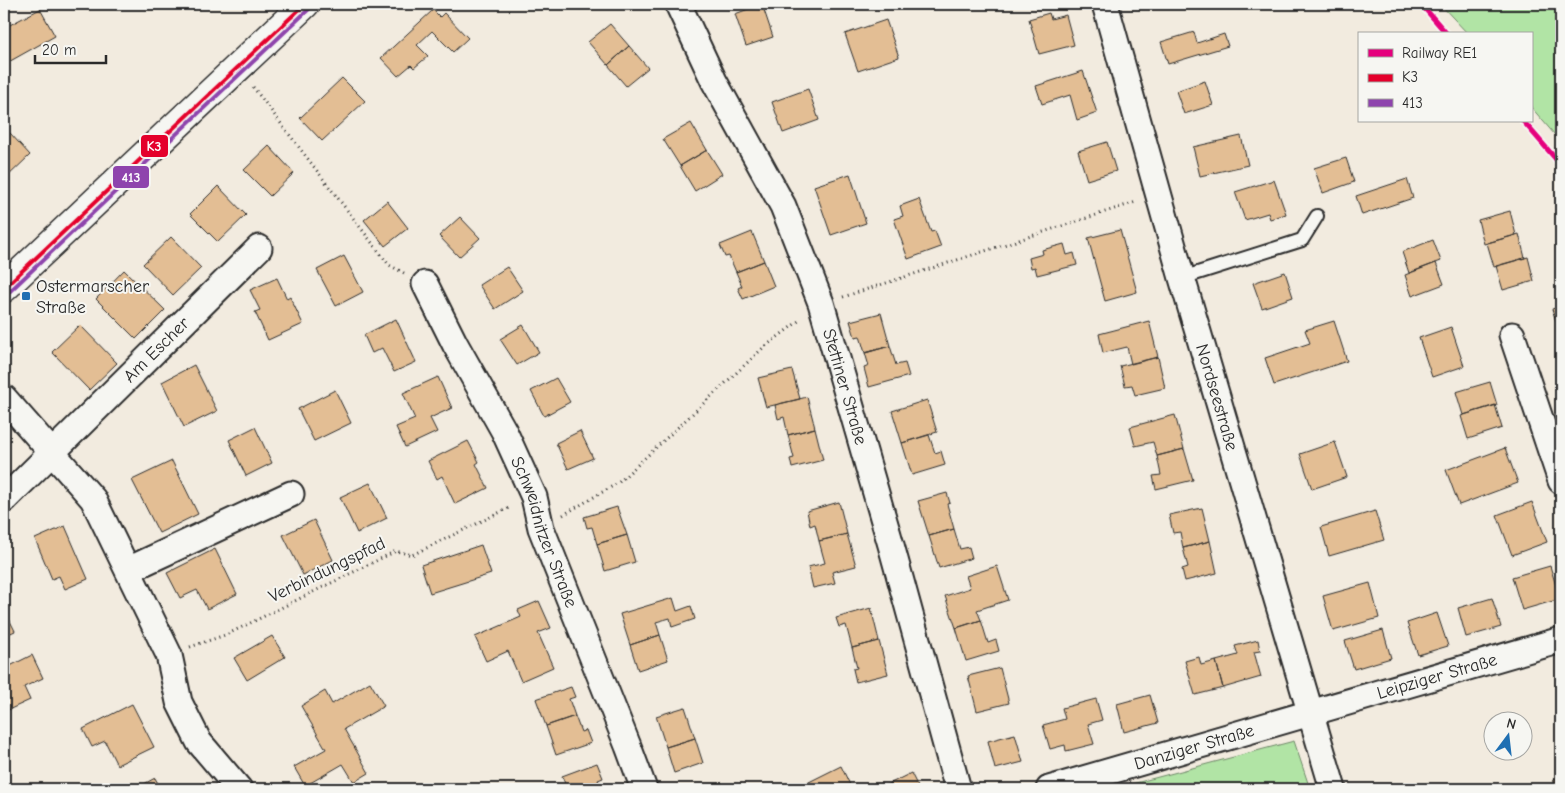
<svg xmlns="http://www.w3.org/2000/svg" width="1565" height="793" font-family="'Comic Neue',sans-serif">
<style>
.green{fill:#b1e4a5;stroke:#6e8868}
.building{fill:#e3be94;stroke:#2b2b2b}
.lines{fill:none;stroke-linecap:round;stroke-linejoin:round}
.service-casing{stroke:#2b2b2b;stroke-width:16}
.minor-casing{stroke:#2b2b2b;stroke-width:29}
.secondary-casing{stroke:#2b2b2b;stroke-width:31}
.path{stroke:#2b2b2b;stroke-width:3;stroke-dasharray:1 4;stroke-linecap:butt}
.service{stroke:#f6f6f2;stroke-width:12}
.minor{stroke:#f6f6f2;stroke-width:25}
.secondary{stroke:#f6f6f2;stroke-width:28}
.bus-1-casing{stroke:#f6f6f2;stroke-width:8}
.bus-2-casing{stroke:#f6f6f2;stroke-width:8}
.bus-1{stroke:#e4002b;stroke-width:4}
.bus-2{stroke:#8e44ad;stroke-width:4}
.rail-1-casing{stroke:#f6f6f2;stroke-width:9}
.rail-1{stroke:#e5007d;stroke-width:5}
.poi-dot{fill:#1f6fb2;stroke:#f6f6f2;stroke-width:2}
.labels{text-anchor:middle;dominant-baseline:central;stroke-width:4;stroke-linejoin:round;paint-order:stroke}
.poi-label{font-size:18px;fill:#2b2b2b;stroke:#f6f6f2;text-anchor:start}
.street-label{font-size:18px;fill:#2b2b2b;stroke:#f6f6f2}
.line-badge{stroke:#f6f6f2;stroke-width:2}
.badge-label{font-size:14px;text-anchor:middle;font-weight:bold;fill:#fff}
</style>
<rect width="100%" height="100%" fill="#f2ebdf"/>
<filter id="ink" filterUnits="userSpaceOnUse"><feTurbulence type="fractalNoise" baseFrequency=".02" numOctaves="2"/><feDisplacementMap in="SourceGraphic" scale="10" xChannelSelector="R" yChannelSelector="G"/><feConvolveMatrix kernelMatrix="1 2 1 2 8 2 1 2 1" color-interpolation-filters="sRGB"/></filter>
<g filter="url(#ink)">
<!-- green -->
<path class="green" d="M1440,4H1561V142L1531,107V34H1468Z
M1294,741L1310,789H1113Z"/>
<!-- building -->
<path class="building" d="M762,4L773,37L746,46L735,14Z
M40,9L55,36L5,64L4,28Z
M433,10L440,17L444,13L468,38L453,52L432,31L417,45L428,56L414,68L411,65L398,76L381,58Z
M1049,13L1051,19L1066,15L1074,45L1039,54L1029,19Z
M886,20L899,57L858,71L845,34Z
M610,24L629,46L608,65L588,42Z
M1194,32L1197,43L1224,34L1228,46L1168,64L1161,42Z
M629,46L648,68L626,86L608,65Z
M1083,71L1097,113L1077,120L1070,95L1042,104L1036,86Z
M342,78L365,101L322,141L300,118Z
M1205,81L1213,105L1184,114L1176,91Z
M808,89L819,120L783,133L772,102Z
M691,123L707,150L680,166L663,139Z
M10,133L30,155L4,180V138Z
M1241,136L1248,165L1200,176L1193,147Z
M1107,142L1116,171L1087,180L1078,151Z
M269,146L294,173L270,196L244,170Z
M707,150L722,174L695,191L680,166Z
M1346,158L1354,182L1323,193L1314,168Z
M850,174L866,223L831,235L814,186Z
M1407,179L1413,198L1362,215L1356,196Z
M1274,180L1286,214L1270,219L1268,213L1245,220L1235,192Z
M218,186L246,215L218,242L190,214Z
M919,199L931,232L935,231L941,247L908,259L894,219L903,216L900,206Z
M387,201L408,228L385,246L364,220Z
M1510,211L1516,235L1484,244L1478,220Z
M460,217L480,238L459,257L439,236Z
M1120,230L1137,292L1105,301L1088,238Z
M752,232L764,261L736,272L729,256L725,257L720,245Z
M1519,234L1525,258L1494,267L1487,243Z
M171,237L201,268L173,295L143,264Z
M1433,240L1441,261L1409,273L1402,252Z
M1064,244L1067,255L1074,253L1077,265L1037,275L1035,267L1031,268L1029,258L1043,254L1042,250Z
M344,256L363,292L336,306L317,270Z
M1528,257L1534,281L1503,290L1496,266Z
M764,261L774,286L743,299L738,288L742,286L736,272Z
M1436,263L1444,284L1412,296L1405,275Z
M507,267L523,291L495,309L479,285Z
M124,270L165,310L136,339L96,299Z
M1285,272L1293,297L1262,308L1253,283Z
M277,278L287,299L290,297L303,324L268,340L255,312L260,310L250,290Z
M1561,306V332L1560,333L1552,309Z
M881,313L890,346L865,353L860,336L855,337L850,321Z
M396,319L416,362L394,372L382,348L372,353L364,335Z
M1149,321L1158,357L1131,364L1127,347L1103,353L1099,334Z
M1334,321L1347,361L1274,385L1265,358L1310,343L1305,330Z
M80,325L117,363L89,390L52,352Z
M523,325L539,352L517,365L500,339Z
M1451,327L1464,366L1432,377L1419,338Z
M890,346L896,365L905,363L909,376L869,387L864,368L869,366L865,353Z
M1158,357L1165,388L1135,395L1132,385L1125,386L1120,366Z
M194,365L217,411L184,427L162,382Z
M792,370L800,399L766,407L758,378Z
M438,377L452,408L430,418L437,432L405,447L396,427L415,419L403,393Z
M556,378L570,402L544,416L531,391Z
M1490,382L1497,405L1463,415L1456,392Z
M335,390L351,423L314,441L298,409Z
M807,397L815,428L788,435L784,417L778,419L775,405Z
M927,400L937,432L902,443L892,411Z
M1495,405L1502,428L1468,439L1461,416Z
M1175,415L1184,449L1157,456L1153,442L1135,446L1130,427Z
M255,427L272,463L246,476L229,440Z
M815,428L823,460L792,468L790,459L794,458L788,435Z
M580,431L593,458L568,469L556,443Z
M929,435L935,453L941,451L945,465L912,475L902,443Z
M468,441L479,462L476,464L488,488L455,504L442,476L437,479L428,461Z
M1335,442L1347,477L1312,489L1300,454Z
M1505,448L1518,483L1459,505L1446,470Z
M1184,449L1193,480L1156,489L1153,476L1161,475L1157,456Z
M172,461L198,514L159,533L132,480Z
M370,483L387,518L357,533L340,497Z
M947,493L950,503L947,504L954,529L929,536L918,501Z
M839,502L847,534L819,541L815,524L810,526L807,511Z
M1532,502L1547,542L1512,555L1497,515Z
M617,507L627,535L597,544L592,527L587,528L584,517Z
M1202,508L1210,541L1183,548L1180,532L1173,533L1169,515Z
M1375,511L1384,540L1329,556L1321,527Z
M314,520L333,560L303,575L283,535Z
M65,526L88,579L65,589L59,576L52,579L35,539Z
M954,529L960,549L969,547L972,558L939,568L929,536Z
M847,534L856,566L832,572L835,583L813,588L808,567L825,563L819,541Z
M627,535L635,562L605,571L597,544Z
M1210,541L1217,573L1185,581L1182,569L1188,567L1183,548Z
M481,545L491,574L430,593L421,565Z
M215,549L237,594L207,609L197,590L180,598L167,573Z
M997,566L1008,600L977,610L981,620L956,628L945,596L970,588L966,576Z
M1550,566L1560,599L1522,610L1512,577Z
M1370,583L1379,618L1333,631L1323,596Z
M673,598L677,611L691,606L695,619L672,627L670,618L656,622L660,635L630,645L620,614Z
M1492,598L1501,627L1466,637L1458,608Z
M539,601L551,628L538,633L553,667L521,681L508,651L486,661L475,637L521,617L518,610Z
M871,608L879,641L852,648L846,625L839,627L836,618Z
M4,609L15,631L4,636Z
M1437,613L1448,646L1418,655L1407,623Z
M981,620L988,643L996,640L999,651L966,661L956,628Z
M1383,630L1391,658L1354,669L1345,641Z
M660,635L668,660L638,670L630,645Z
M272,636L285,657L247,680L234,658Z
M1258,640L1260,651L1254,652L1261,677L1223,688L1216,661L1238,655L1235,646Z
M879,641L888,674L856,682L853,669L857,668L852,648Z
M32,655L43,678L24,687L30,700L4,712V669Z
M1199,657L1201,665L1216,661L1223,688L1195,695L1185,661Z
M1000,668L1009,703L977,711L968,676Z
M370,682L384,706L344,729L369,773L354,782L343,764L305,786L294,767L326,749L301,706L325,691L332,704Z
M571,687L575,697L569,699L575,716L546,726L536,699Z
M1150,695L1158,723L1124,732L1117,704Z
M1096,699L1102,720L1088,724L1094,744L1066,751L1065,745L1050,749L1043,725L1065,719L1062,708Z
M132,704L154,747L117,765L105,741L92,747L83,729Z
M685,707L695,738L666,747L656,716Z
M575,716L581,732L586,730L591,743L556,755L546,726Z
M1015,734L1023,762L995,769L988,741Z
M695,738L703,763L674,773L666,747Z
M597,763L603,778L598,780L601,789H567L562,776Z
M841,766L852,789H812L809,782Z
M911,773L919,789H887L885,786Z
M1561,777V789H1557L1553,780Z
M155,778L161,789H135Z"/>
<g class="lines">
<!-- service casing -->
<g class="service-casing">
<path id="service" d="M1182,278L1302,240L1317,216"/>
</g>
<!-- minor casing -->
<g class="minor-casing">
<g id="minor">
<path id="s1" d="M678,4L714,81L783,206L821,303L891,545L958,789"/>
<path id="s2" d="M1105,4L1182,278L1333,789"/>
<path id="s3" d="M425,284L455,344L504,431L534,497L541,528L628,746L644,789"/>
<path d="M1512,335L1561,481"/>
<path d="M4,398L93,499L169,655L179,702L199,742L239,789"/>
<path id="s4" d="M4,500L259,248"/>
<path d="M128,570L291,494"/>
<path id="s5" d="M1049,789L1561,640"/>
</g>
</g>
<!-- secondary casing -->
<g class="secondary-casing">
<path id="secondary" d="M4,288L305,4"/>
</g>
<!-- path -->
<path class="path" d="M253,87L389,265L404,273
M843,297L1136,202
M563,515L618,483L762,349L800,320
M190,647L228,634L396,551L412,555L511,507"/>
<!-- service -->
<use href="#service" class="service"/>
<!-- minor -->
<use href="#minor" class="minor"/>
<!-- secondary -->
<use href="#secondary" class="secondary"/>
<!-- bus-1 casing -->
<g class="bus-1-casing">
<path id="bus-1" d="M4,288L305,4"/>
</g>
<!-- bus-2 casing -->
<g class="bus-2-casing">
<path id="bus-2" d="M8,293L309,9"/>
</g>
<!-- bus-1 -->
<use href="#bus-1" class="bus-1"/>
<!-- bus-2 -->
<use href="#bus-2" class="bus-2"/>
<!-- rail-1 casing -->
<g class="rail-1-casing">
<path id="rail-1" d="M1421,4L1447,34
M1523,121L1561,165"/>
</g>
<!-- rail-1 -->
<use href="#rail-1" class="rail-1"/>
</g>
</g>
<!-- markers -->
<rect class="poi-dot" x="21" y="291" width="10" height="10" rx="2.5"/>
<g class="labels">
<!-- poi labels -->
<g class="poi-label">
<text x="36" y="286">Ostermarscher<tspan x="36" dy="21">Straße</tspan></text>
</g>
<!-- street labels -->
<g class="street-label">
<text stroke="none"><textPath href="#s4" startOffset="214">Am Escher</textPath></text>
<text stroke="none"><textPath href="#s1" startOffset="419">Stettiner Straße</textPath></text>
<text stroke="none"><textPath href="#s2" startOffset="409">Nordseestraße</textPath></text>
<text stroke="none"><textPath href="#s3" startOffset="276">Schweidnitzer Straße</textPath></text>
<text transform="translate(327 570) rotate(-26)">Verbindungspfad</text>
<text stroke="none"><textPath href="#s5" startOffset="404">Leipziger Straße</textPath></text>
<text stroke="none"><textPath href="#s5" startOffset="151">Danziger Straße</textPath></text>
</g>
</g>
<g class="line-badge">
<rect x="140" y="134" width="29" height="24" rx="5" fill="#e4002b"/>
<rect x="112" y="165" width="38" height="24" rx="5" fill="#8e44ad"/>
</g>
<g class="badge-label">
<text x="154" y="151">K3</text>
<text x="131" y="182">413</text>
</g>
<!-- margin -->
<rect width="1565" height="793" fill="none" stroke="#f6f6f2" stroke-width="20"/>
<rect x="10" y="10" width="1545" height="773" fill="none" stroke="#2b2b2b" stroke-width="2" filter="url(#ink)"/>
<!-- legend -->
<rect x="1358" y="32" width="175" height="90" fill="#f6f6f2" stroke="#a5a5a2"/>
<rect x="1368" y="49" width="25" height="8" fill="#e5007d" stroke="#a5a5a2"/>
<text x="1402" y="58" font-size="15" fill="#2b2b2b">Railway RE1</text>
<rect x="1368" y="74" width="25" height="8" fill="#e4002b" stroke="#a5a5a2"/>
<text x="1402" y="82" font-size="15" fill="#2b2b2b">K3</text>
<rect x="1368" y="99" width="25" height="8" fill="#8e44ad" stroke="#a5a5a2"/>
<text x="1402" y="108" font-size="15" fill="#2b2b2b">413</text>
<!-- north arrow -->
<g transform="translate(1508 736) rotate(15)"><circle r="24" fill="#f6f6f2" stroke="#a5a5a2"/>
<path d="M0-4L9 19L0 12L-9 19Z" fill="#1f6fb2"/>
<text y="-8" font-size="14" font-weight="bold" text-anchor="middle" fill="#2b2b2b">N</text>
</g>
<!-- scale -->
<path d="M35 55v8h71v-8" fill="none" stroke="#2b2b2b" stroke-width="2.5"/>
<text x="42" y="55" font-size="15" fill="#2b2b2b" stroke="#f6f6f2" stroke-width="4" paint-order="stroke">20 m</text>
</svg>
